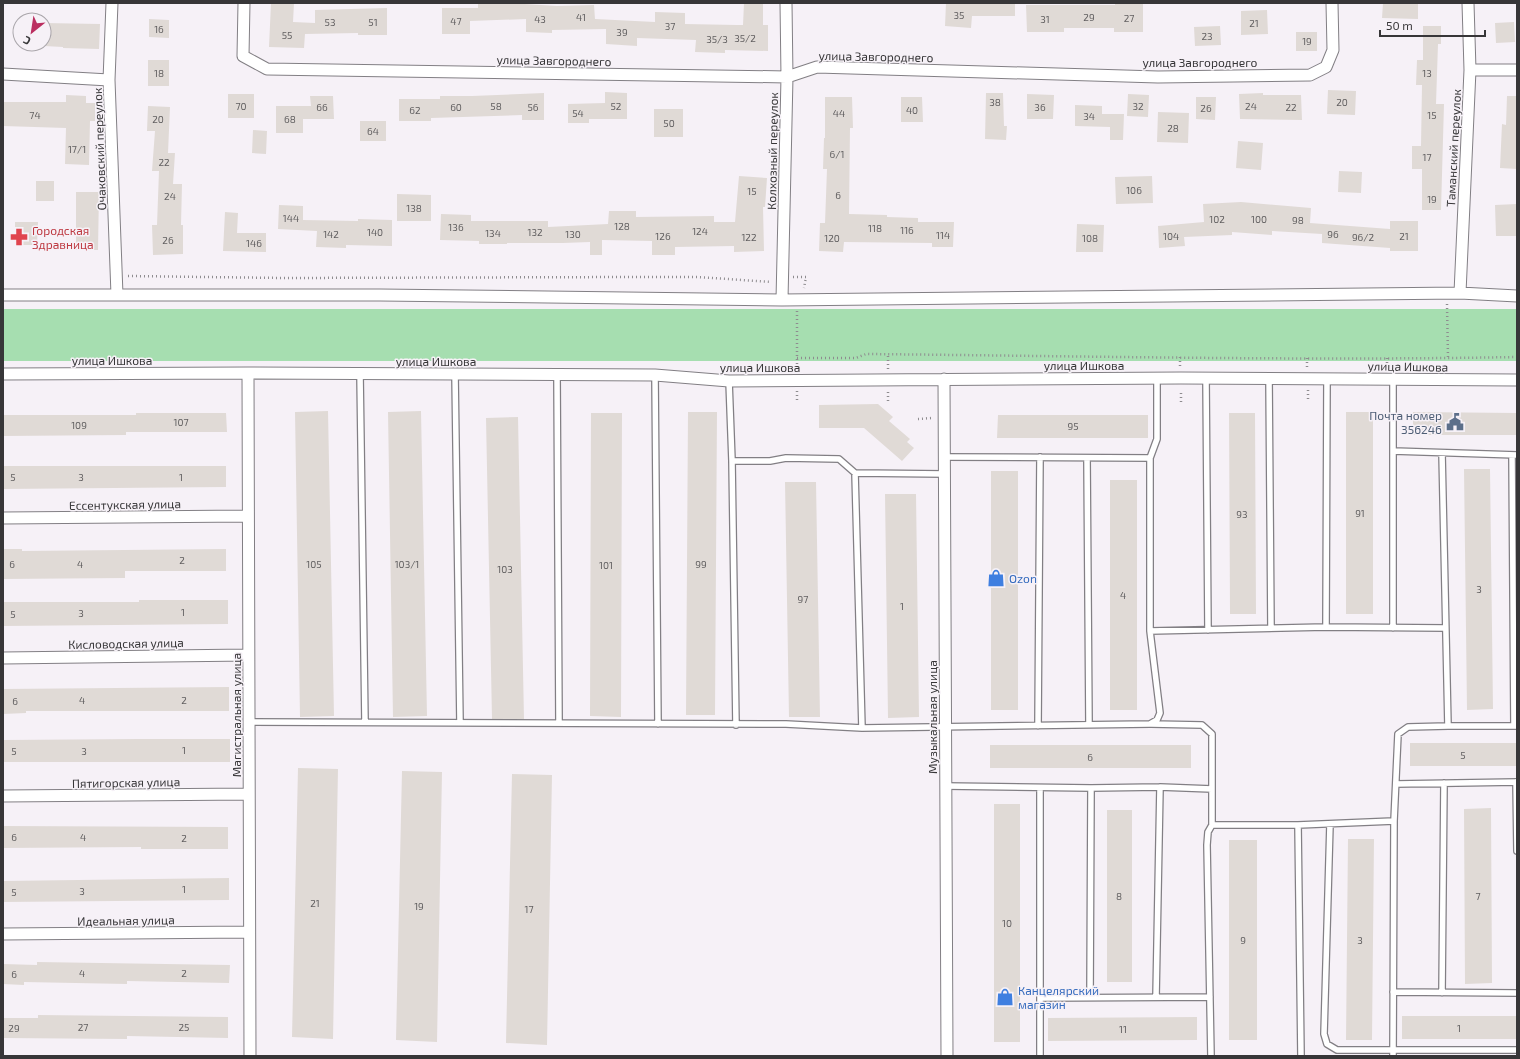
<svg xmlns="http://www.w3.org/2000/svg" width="1520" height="1059" font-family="'Exo 2',sans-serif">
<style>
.green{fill:#a6deb0}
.building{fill:#e0dad6}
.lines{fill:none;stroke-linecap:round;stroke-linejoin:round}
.lane-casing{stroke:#827f84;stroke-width:8}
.street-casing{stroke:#827f84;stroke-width:13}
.path{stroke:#8e8c8f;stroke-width:2.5;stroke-dasharray:1 3;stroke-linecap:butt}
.lane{stroke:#fff;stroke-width:5.5}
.street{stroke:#fff;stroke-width:11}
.labels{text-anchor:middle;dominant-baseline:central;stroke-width:3;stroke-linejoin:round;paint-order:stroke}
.number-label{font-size:10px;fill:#615f60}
.street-label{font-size:12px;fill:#373638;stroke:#f6f1f7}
.health-label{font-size:12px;fill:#be3a42;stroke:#f6f1f7;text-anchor:start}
.service-label{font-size:12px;fill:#4e5e75;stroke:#f6f1f7;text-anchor:end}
.shop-label{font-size:12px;fill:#366cbe;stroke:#f6f1f7;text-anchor:start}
</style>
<rect width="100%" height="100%" fill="#f6f1f7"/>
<!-- green -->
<path class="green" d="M3,309H1517V361H3Z"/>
<!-- building -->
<path class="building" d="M271,3H294L293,22L315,23V10L387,8V35H358V33L305,34L304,48L269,47Z
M478,3H509L557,6L594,5L595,19L655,22V12L685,13V24L737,25H743L744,3H763V25H768V51L725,50V53L695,52L696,40L637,38V46L606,44V29L552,30V33L526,32V19L470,21V34H442V8H478Z
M946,3H1015V16H972L971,28L945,26Z
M1115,3L1143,4V32H1114V28H1064V32H1027L1026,5H1115Z
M1383,3L1418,4V19L1382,18Z
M1267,10L1268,34L1241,35V11Z
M149,19L169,20V38L149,37Z
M1514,22L1515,42L1496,43L1495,23Z
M44,23L100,24L99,49L63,48V47L44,46Z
M1220,26L1221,45L1195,46L1194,27Z
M1423,26H1441V44H1438L1436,104H1444L1441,210H1422V169H1412V146H1421L1422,85H1416L1417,60H1423Z
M1296,32H1317V51H1296Z
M148,60H169V86H148Z
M1328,90L1356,91L1355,115L1327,114Z
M605,92L627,93V119H589V123H568V104L605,103Z
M544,93V120H522V115L431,118V121H399V99H440V96H472Z
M986,93H1003L1004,126H1007L1006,140L985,139Z
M1263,93V95H1301L1302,120L1240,119L1239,94Z
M228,94H254V118H228Z
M1027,94L1054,95L1053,119H1027Z
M1128,94L1149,95L1148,117L1127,116Z
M66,95L86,96V103H95V121H90L89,165L65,164L66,128L3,126V102H66Z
M310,96H333L334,119H303V133H276V106H311Z
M1507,96H1517V169L1500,168L1502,124L1506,125Z
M825,97H852L853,128H850L849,214L887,215V217L918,218V222H954L953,247H932V243L844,242L843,252L819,251L820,223H825L827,169H823L824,138H825Z
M901,97H922L923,122H901Z
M1196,97H1216L1215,120L1196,119Z
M1075,105L1102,106V114H1124L1123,140H1110V127L1075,126Z
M148,106L170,107L168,153H175L173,184H182L181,225H183V254L153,255L152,225H157L159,171H152L155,131H147Z
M654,109H683V137H654Z
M1158,112L1189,113L1188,143L1157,142Z
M360,121H386V141H360Z
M253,130L267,131L266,154L252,153Z
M1238,141L1263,143L1261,170L1236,168Z
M1339,171L1362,172L1361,193L1338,192Z
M739,176L767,178L765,207H763L764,251L734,252V246L675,247V255H652V241L602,240V255H590V242L563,243H507V244H479V241L440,240L441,214L471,215V221H548V227L608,224L609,211H636V217L714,216V222H735Z
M1152,176L1153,203L1116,204L1115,177Z
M36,181H54V201H36Z
M76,192H99L98,250H76Z
M397,194L431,195V221H397Z
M1241,202L1311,208L1310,223L1390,229V221H1418V251H1390V248L1322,243V234L1272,231V235L1232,232V235L1184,237L1185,246L1159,248L1158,226L1204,222L1203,204Z
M1517,204V236H1496L1495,205Z
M279,205L303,206V220L358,221V219L392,220V246L346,245V248L316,247L317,231L278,229Z
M225,212L238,213L237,233H266V252L223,251Z
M15,222H38L37,245H15Z
M1077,224L1104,225L1103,252H1076Z
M878,404L893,417L889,421L910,439L907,442L914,448L902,461L864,428H819V405Z
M328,411L334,716L300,717L295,412Z
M421,411L427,716L393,717L388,412Z
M688,412H717L715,715H686Z
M1346,412H1373V614H1346Z
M1413,412L1517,413V435H1413Z
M136,413H226L227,432H126V435L3,436V415H136Z
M591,413H622L621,717L590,716Z
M1229,413H1255L1256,614H1230Z
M998,415H1148V438H997Z
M518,417L524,719H492L486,418Z
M3,466H226V487L3,489Z
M1464,469H1490L1493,709L1467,710Z
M991,471H1018V710H991Z
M1110,480H1137V710H1110Z
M785,482H816L820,717H789Z
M885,494H916L919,717L888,718Z
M3,549H22V551L226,549V571H125V578L3,579Z
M139,600H228V624L3,626V602H139Z
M229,687V711H26V713L3,714V689Z
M138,739H230V762H3V740Z
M1410,743H1517V766H1410Z
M990,745H1191V768H990Z
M298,768L338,769L333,1039L292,1037Z
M402,771L442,772L437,1042L396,1040Z
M512,774L552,775L547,1045L506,1043Z
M994,804H1020V1042H994Z
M1491,808L1492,983L1465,984L1464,809Z
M1107,810H1132V982H1107Z
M3,826L228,827V849H141V847L3,848Z
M1348,839H1374L1372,1040H1346Z
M1229,840H1257V1040H1229Z
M229,878V900L3,902V881Z
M37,962L230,965L229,983L127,981V984L24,982V985L3,984V964L37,965Z
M38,1015L228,1017V1038L127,1036V1039L3,1038V1018H38Z
M1402,1016H1517V1039H1402Z
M1197,1017V1040L1048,1041V1018Z"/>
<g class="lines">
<!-- lane casing -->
<g class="lane-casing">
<path id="lane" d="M360,374L365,722
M455,374L460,723
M557,375L559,723
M655,375L658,724
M1206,378L1208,630
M1269,378L1271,628
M729,381L732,461L736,725
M1393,451L1517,455
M1442,453L1448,726H1517
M1512,455L1514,726
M945,457L1150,458
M1087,458L1089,725
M732,461H770L786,458L839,459L855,473L945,474
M855,473L862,728L1150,724L1157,720L1160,713L1150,631V458L1157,439V378
M1326,627L1327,378
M1393,628V379
M1150,631L1326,627L1445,628
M249,722L786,724L862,728
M1151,724L1202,725L1212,734V789
M1038,726L1040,457
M1516,782L1517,851
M1396,784L1517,782
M945,786L1091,788L1160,787L1212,789V825
M1040,788V1056
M1330,824L1324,1034L1327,1044L1337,1050H1517
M1298,825L1301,1056
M1393,992L1517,993
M1442,993L1444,783
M1090,997L1091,788
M1156,997L1160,787
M1041,998L1210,997
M1211,1056L1207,845L1208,832L1212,825H1298L1394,821
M1393,1056L1394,821L1398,734L1408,727L1448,726"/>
</g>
<!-- street casing -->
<g class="street-casing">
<path id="street" d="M112,3L109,80L117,295
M244,3L243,56L267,69L787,77L817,67L1158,77L1310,75L1326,67L1333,50L1332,3
M1470,70H1517
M3,74L109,80
M1460,293L1470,70L1468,3
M3,295H380L782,300L1460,293L1517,296
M782,300L787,77L786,3
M248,373L250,1056
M3,374L248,373L655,375L729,381L1181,378L1517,380
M944,379L947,1056
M3,518L248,516
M3,658L248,655
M3,796L249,794
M3,934L249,932"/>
</g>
<!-- path -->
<path class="path" d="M128,276L283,278L635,277H698L771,282
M793,277H806L804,288
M1447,304L1448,358
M1180,357V367
M797,358H856L866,354C1083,356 1300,361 1517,357
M1307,358V367
M1387,358V367
M797,368V311
M888,369V354
M1308,390V401
M797,391V403
M888,392V402
M1181,402V390
M918,419L932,418"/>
<!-- lane -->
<use href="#lane" class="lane"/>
<!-- street -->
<use href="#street" class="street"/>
</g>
<!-- icons -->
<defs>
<g id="pharmacy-bare" transform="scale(1.38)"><path d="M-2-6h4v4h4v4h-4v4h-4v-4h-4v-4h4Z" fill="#e0444e" stroke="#f6f1f7" stroke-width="2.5" paint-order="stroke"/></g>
<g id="civic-bare" transform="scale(1.38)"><path d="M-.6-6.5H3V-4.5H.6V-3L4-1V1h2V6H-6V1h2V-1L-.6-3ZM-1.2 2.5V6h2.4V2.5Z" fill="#5c6f8a" stroke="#f6f1f7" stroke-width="2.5" paint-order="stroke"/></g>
<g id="shop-bare" transform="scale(1.38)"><path d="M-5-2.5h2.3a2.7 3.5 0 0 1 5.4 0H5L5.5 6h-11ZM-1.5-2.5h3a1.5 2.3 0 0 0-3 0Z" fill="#3f7fe0" stroke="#f6f1f7" stroke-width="2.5" paint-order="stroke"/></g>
</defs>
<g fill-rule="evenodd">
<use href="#pharmacy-bare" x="19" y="237"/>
<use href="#civic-bare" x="1455" y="422"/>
<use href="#shop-bare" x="996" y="578"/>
<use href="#shop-bare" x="1005" y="997"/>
</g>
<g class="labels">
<!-- number labels -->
<g class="number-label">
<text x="959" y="15">35</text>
<text x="581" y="17">41</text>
<text x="1089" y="17">29</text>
<text x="1129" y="18">27</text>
<text x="540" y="19">43</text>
<text x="1045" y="19">31</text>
<text x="456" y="21">47</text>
<text x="330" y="22">53</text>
<text x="373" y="22">51</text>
<text x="1254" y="23">21</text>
<text x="670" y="26">37</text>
<text x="159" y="29">16</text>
<text x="622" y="32">39</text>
<text x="287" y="35">55</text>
<text x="1207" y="36">23</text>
<text x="745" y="38">35/2</text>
<text x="717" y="39">35/3</text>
<text x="1307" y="41">19</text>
<text x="159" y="73">18</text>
<text x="1427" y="73">13</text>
<text x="995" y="102">38</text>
<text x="1342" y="102">20</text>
<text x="241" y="106">70</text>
<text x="496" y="106">58</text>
<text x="616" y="106">52</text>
<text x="1138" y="106">32</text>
<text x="1251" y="106">24</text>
<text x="322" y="107">66</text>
<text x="456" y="107">60</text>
<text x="533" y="107">56</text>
<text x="1040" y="107">36</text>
<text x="1291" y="107">22</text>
<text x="1206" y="108">26</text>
<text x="415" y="110">62</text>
<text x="912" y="110">40</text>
<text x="578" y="113">54</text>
<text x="839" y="113">44</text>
<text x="35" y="115">74</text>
<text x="1432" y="115">15</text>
<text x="1089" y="116">34</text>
<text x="158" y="119">20</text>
<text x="290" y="119">68</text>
<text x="669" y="123">50</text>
<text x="1173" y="128">28</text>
<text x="373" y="131">64</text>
<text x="77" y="149">17/1</text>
<text x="837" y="154">6/1</text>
<text x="1427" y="157">17</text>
<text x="164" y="162">22</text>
<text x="1134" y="190">106</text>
<text x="752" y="191">15</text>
<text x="838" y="195">6</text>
<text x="170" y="196">24</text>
<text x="1432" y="199">19</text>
<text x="414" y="208">138</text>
<text x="291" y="218">144</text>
<text x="1217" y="219">102</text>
<text x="1259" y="219">100</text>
<text x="1298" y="220">98</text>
<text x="622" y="226">128</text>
<text x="456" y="227">136</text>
<text x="875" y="228">118</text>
<text x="907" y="230">116</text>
<text x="700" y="231">124</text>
<text x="375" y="232">140</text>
<text x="535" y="232">132</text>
<text x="493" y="233">134</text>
<text x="331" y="234">142</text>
<text x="573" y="234">130</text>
<text x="1333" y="234">96</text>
<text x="943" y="235">114</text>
<text x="663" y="236">126</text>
<text x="1171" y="236">104</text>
<text x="1404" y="236">21</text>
<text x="749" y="237">122</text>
<text x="1363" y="237">96/2</text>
<text x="832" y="238">120</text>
<text x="1090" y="238">108</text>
<text x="168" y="240">26</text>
<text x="254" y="243">146</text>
<text x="181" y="422">107</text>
<text x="79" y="425">109</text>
<text x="1073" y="426">95</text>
<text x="13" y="477">5</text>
<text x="81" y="477">3</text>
<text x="181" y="477">1</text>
<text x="1360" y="513">91</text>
<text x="1242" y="514">93</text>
<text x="182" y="560">2</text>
<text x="12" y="564">6</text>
<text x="80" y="564">4</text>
<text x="314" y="564">105</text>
<text x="407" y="564">103/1</text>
<text x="701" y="564">99</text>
<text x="606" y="565">101</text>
<text x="505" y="569">103</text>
<text x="1479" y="589">3</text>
<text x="1123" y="595">4</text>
<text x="803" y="599">97</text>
<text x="902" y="606">1</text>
<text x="183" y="612">1</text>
<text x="81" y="613">3</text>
<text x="13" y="614">5</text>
<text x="82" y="700">4</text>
<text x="184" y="700">2</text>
<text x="15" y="701">6</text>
<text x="184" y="750">1</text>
<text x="14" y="751">5</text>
<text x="84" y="751">3</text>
<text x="1463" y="755">5</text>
<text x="1090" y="757">6</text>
<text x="14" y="837">6</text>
<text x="83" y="837">4</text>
<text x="184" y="838">2</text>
<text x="184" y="889">1</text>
<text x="82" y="891">3</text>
<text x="14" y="892">5</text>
<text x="1119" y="896">8</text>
<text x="1478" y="896">7</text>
<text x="315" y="903">21</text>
<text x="419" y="906">19</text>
<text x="529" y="909">17</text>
<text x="1007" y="923">10</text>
<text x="1243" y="940">9</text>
<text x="1360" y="940">3</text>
<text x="82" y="973">4</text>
<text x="184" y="973">2</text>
<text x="14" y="974">6</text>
<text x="83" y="1027">27</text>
<text x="184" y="1027">25</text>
<text x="14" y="1028">29</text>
<text x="1459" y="1028">1</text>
<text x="1123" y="1029">11</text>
</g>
<!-- street labels -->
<g class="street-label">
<text transform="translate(876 56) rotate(1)">улица Завгороднего</text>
<text transform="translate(554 60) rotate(1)">улица Завгороднего</text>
<text x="1200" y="62">улица Завгороднего</text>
<text transform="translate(1453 148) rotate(-87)">Таманский переулок</text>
<text transform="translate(99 149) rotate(-92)">Очаковский переулок</text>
<text transform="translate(772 151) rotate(-89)">Колхозный переулок</text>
<text x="112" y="360">улица Ишкова</text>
<text x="436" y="361">улица Ишкова</text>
<text x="1084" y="365">улица Ишкова</text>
<text transform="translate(1408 366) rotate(1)">улица Ишкова</text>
<text x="760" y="367">улица Ишкова</text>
<text transform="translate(125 504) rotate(-1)">Ессентукская улица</text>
<text transform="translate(126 643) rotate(-1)">Кисловодская улица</text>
<text transform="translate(236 715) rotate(-90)">Магистральная улица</text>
<text transform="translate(932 717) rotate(-90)">Музыкальная улица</text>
<text transform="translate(126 782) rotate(-1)">Пятигорская улица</text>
<text transform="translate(126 920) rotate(-1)">Идеальная улица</text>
</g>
<!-- health labels -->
<g class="health-label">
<text x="32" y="230">Городская<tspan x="32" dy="14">Здравница</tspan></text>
</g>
<!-- service labels -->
<g class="service-label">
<text x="1442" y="415">Почта номер<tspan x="1442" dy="14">356246</tspan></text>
</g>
<!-- shop labels -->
<g class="shop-label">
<text x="1009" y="578">Ozon</text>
<text x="1018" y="990">Канцелярский<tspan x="1018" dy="14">магазин</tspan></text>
</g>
</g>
<!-- border -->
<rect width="1520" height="1059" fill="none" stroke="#373638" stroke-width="8"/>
<!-- north arrow -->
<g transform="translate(32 32) rotate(210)"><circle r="19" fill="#f6f1f7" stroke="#aaa6ab"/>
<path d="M0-3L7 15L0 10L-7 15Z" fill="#bb2e60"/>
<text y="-6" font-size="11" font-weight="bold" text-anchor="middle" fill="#373638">С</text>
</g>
<!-- scale -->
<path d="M1380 30v6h105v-6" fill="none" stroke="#373638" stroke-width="2"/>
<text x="1386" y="30" font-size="12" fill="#373638" stroke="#f6f1f7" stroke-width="3" paint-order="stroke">50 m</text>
</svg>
